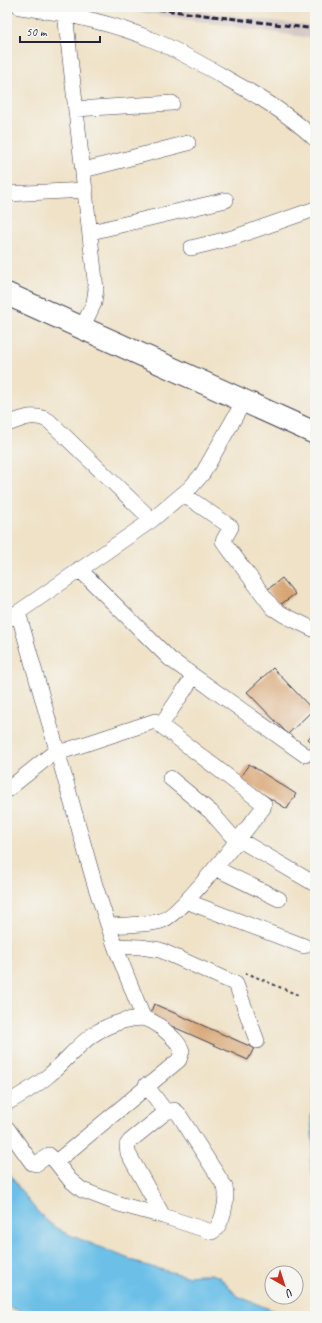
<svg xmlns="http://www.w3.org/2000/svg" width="322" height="1323" font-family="Caveat,sans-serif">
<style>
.industrial{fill:#cfc0bb}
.water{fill:#6cc0e8;stroke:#477192}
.building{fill:#d8a674}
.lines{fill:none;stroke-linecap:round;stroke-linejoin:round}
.minor-casing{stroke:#413f50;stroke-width:16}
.highway-casing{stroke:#413f50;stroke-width:24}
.path{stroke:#413f50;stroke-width:2;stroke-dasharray:3 3;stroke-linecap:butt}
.minor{stroke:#fff;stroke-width:15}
.highway{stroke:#fff;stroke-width:22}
.rail{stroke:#22223b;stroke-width:3;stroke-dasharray:6 3;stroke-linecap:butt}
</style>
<rect width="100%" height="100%" fill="#f6f6f2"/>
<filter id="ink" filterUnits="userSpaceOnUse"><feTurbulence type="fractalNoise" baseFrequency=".025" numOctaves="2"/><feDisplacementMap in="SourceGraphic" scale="8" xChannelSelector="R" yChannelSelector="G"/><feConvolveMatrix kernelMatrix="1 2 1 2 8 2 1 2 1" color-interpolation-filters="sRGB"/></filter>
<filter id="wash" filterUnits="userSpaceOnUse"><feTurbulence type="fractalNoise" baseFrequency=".012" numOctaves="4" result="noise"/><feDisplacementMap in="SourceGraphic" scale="16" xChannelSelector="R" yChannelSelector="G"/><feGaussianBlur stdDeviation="0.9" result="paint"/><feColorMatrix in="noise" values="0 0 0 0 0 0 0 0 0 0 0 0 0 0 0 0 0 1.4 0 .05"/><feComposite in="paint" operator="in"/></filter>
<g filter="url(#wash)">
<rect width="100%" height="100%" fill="#efe2c7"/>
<!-- industrial -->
<path class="industrial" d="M106,7H164L315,26V39Z"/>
<!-- water -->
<path class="water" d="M315,1082V1185L310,1161L313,1147L311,1119Z
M7,1171C25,1195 38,1219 65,1233L144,1265L186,1276L211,1274L220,1277L237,1296L287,1316H75L71,1314L34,1316L9,1307L7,1306Z"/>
<g id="blocks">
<!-- building -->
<path class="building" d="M282,578L295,594L280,605L267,590Z
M273,668L313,710L288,734L247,692Z
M315,731V745L308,739Z
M249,764L296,794L287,809L239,779Z
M154,1004L254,1048L248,1060L149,1016Z"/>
</g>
</g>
<g filter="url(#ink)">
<use href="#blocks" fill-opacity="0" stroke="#413f50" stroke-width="1"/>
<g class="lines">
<!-- minor casing -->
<g class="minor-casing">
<path id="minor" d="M20,7C65,13 111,22 153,40C180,51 207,67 233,82C262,98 291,116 315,139
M65,13L96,289L94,303L82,328
M76,109L172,103
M84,170L188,143
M7,194L86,190
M91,232L226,200
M191,248L232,238L315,209
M7,424C22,419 34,412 49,421L152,520
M183,494L231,527L223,541L273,608L284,615L315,630
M79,569L170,659L305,755
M18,612L95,885L115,946L143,1017
M7,620L152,520L191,487L203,473L244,401
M161,725L193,677
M58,753L155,721L264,804L263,808C246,829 182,915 161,921C148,925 123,925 109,926
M170,778L211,812L231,835L315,884
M7,790L57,750
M215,868L279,899
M186,901L304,946
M115,946L141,947L160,950L236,984L257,1041
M146,1085L166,1112L130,1141L127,1145L128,1153L163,1216
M7,1103C21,1095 35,1087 48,1076C76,1053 84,1032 123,1021C141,1017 147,1016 162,1028C169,1034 179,1042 182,1051L179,1060L56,1162L49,1155L36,1164L32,1163L7,1128
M56,1162L70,1180L82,1190L119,1204L163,1216L212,1232C223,1226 228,1198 225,1187L178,1113L174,1110L166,1112"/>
</g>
<!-- highway casing -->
<g class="highway-casing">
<path id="highway" d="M7,294L315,433"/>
</g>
<!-- path -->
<path class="path" d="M245,974H249L298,995"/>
<!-- minor -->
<use href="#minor" class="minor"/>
<!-- highway -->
<use href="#highway" class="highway"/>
<!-- rail -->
<path class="rail" d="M141,7L315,29"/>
</g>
</g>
<!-- margin -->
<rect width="322" height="1323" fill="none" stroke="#f6f6f2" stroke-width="24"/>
<!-- north arrow -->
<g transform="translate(284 1285) rotate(141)"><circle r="19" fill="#f6f6f2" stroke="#a1a1a9"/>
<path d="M0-3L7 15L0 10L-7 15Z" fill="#c8321e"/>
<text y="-6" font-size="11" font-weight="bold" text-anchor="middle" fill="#22223b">U</text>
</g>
<!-- scale -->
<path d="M20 36v6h80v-6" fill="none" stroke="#22223b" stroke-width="2"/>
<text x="26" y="36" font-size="12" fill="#22223b" stroke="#f6f6f2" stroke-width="3" paint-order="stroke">50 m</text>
</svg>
